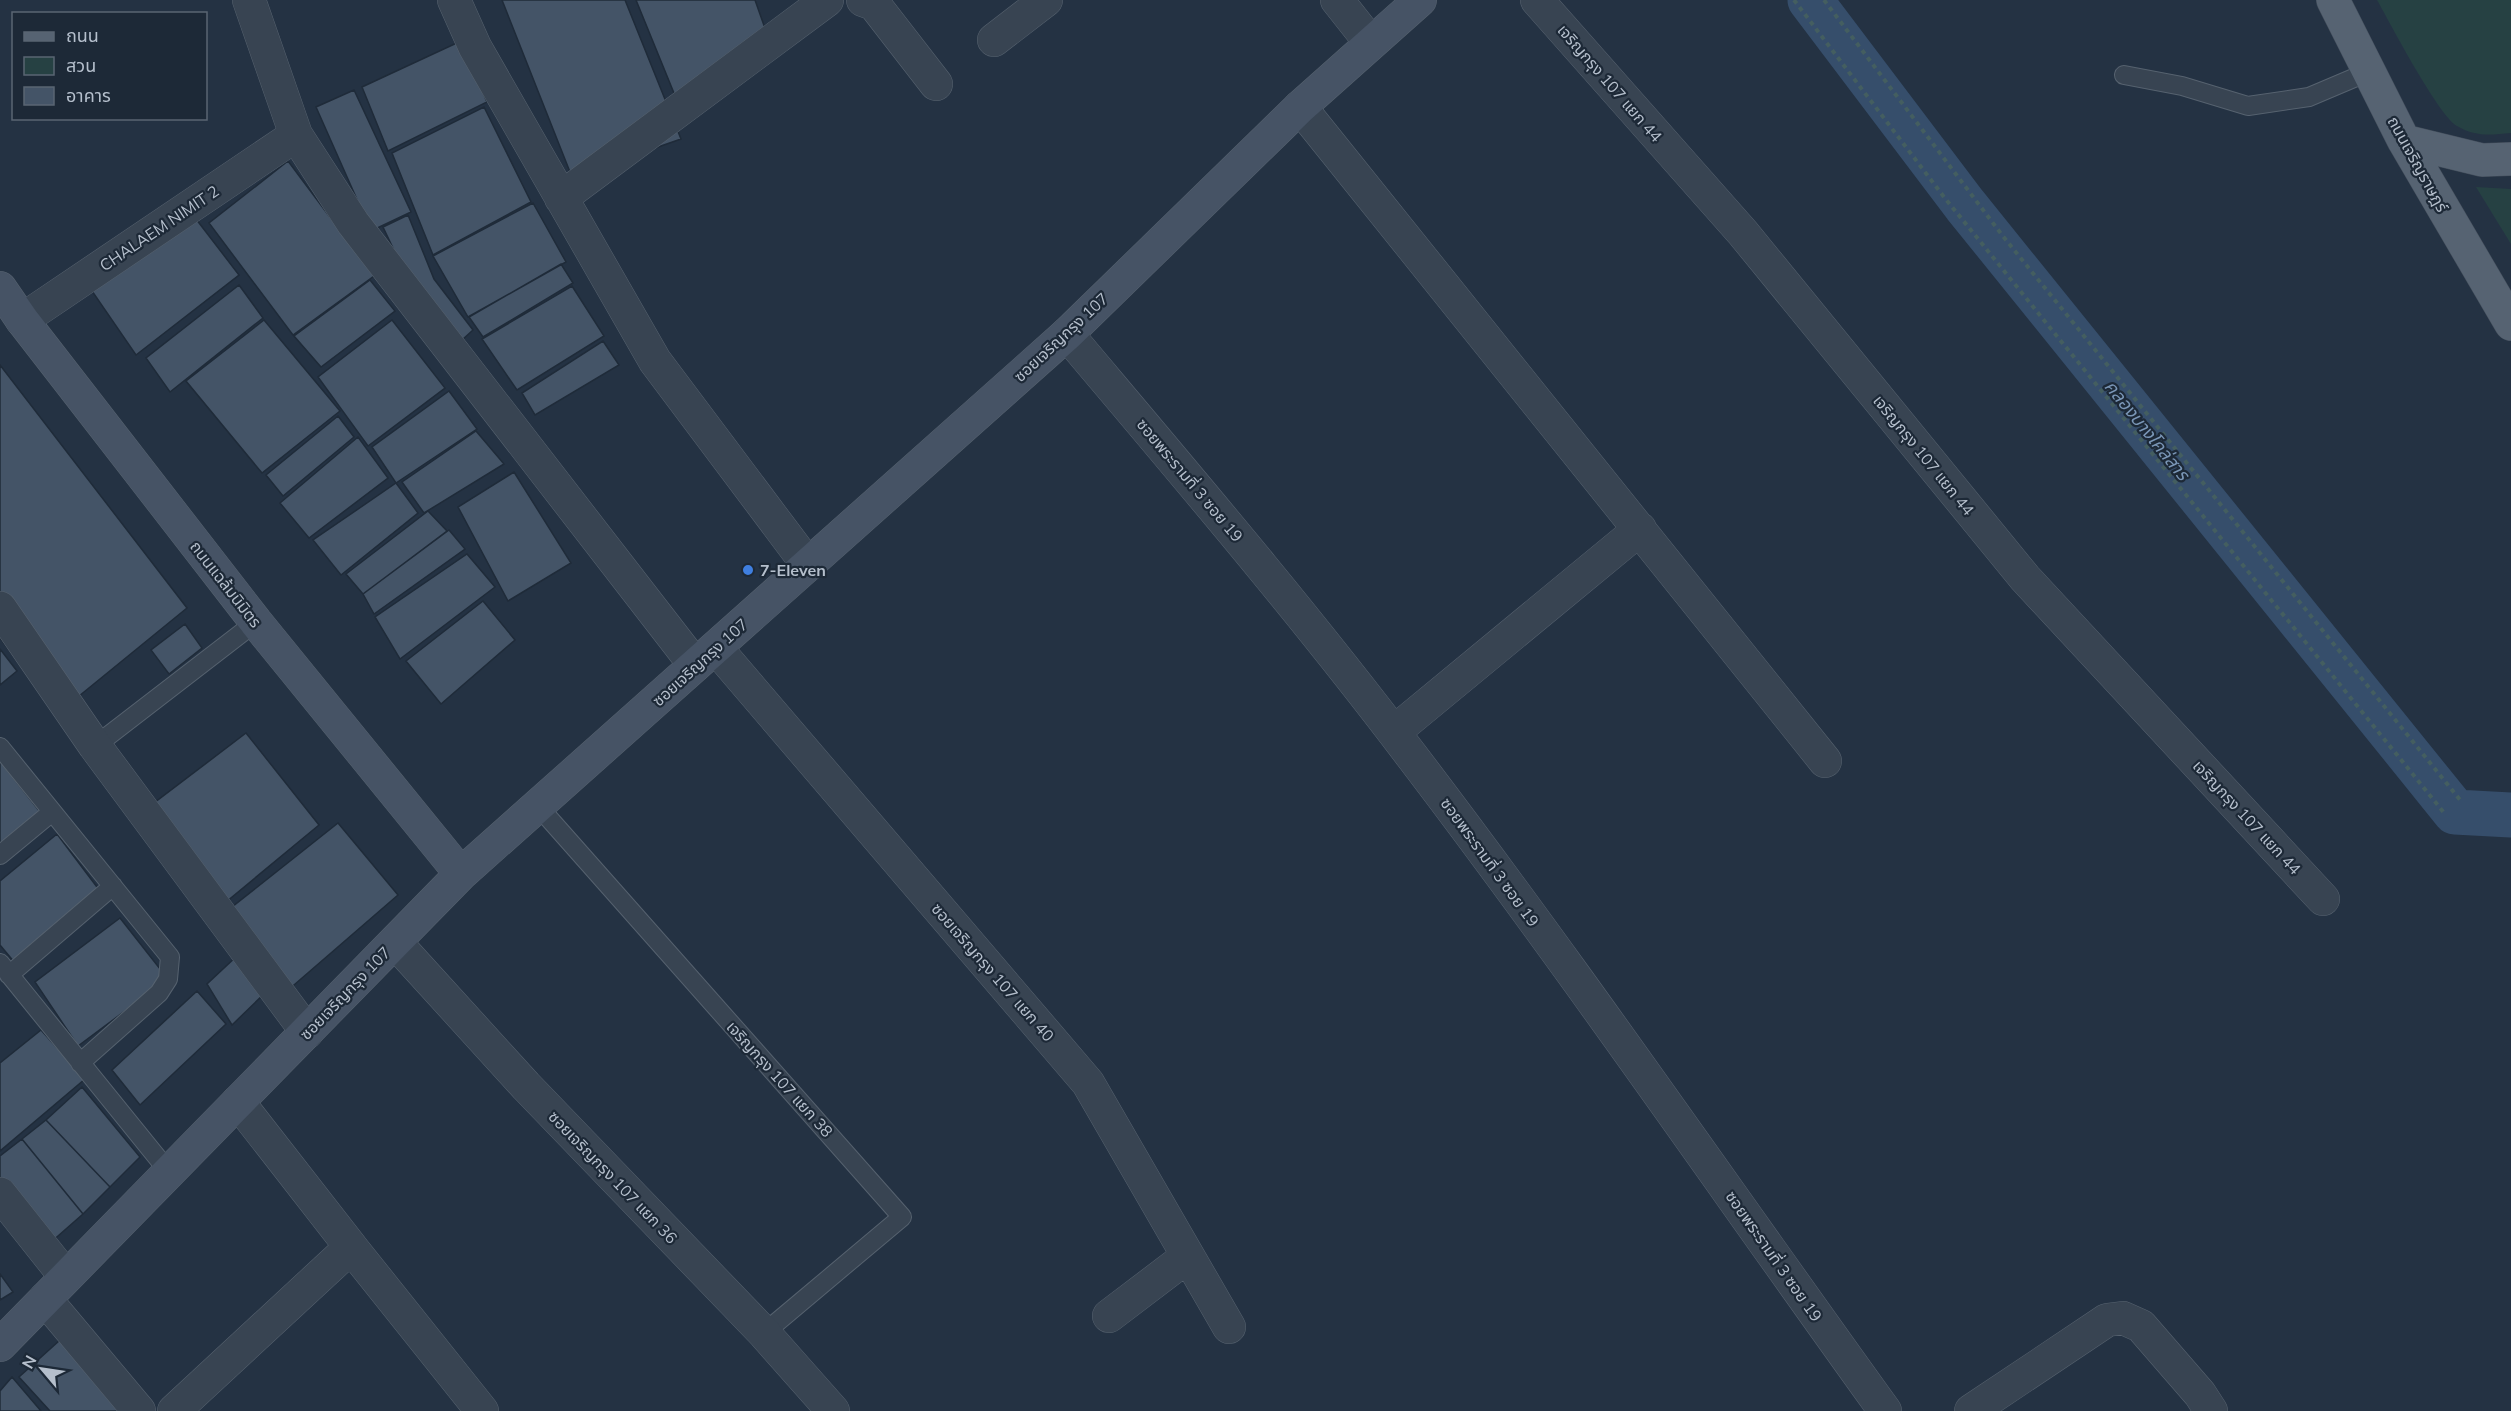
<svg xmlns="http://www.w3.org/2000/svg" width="2511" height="1411" font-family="Mulish,'Noto Sans Thai',sans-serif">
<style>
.green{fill:#264143}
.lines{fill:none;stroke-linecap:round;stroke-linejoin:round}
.canal{stroke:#364e6b;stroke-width:45}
.building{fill:#445467;stroke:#1f2b39;stroke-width:1.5}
.lane-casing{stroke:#56626f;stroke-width:20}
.street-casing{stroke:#56626f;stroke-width:34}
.secondary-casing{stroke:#56626f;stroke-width:34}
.primary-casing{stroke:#424d5b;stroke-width:34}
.path{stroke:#445e60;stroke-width:4;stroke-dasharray:4.5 4.5;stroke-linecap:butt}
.lane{stroke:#384452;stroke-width:18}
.street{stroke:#384452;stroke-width:33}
.secondary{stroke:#465365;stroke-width:33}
.primary{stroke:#566372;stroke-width:33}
.shop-dot{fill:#3f7fe0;stroke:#1d2937;stroke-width:2}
.labels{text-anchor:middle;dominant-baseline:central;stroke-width:4.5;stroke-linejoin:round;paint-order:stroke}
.street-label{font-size:16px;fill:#b5bfcc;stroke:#1d2937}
.poi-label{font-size:16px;font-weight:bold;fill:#b5bfcc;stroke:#1d2937;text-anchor:start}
.water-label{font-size:18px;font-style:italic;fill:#7a96b6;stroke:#1d2937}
</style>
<rect width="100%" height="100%" fill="#243243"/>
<!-- green -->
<path class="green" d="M2377,0H2511V133C2490,135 2476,137 2457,126C2438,115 2390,23 2377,0Z
M2476,187L2511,189V244Z"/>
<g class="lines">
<!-- canal -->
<path class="canal" d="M1810,0L1965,205L2455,812L2511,815"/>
</g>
<!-- building -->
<path class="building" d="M502,0H625L681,139L572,177Z
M636,0H755L767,34L676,98Z
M461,41L487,102L388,151L362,87Z
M354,90L411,212L371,231L316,107Z
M484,107L531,202L433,255L392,153Z
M288,161L374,276L293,335L209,223Z
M533,203L566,262L468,317L433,256Z
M408,215L434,279L473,330L451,350L410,284L383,227Z
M196,219L239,275L136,355L92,291Z
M561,264L573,283L483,337L469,317Z
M370,280L395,311L321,367L294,336Z
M239,285L263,318L170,392L146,358Z
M572,286L604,336L517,390L482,339Z
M264,320L340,411L262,473L186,381Z
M392,320L445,388L368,446L318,377Z
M603,341L619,365L535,415L522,393Z
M0,365L187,608L57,714L0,638Z
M449,391L477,429L396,483L372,447Z
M338,416L354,437L283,496L266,475Z
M476,431L504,464L424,513L402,482Z
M358,437L388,478L309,538L280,503Z
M514,472L571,563L508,601L458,507Z
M396,483L418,513L341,575L313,540Z
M428,511L447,531L363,594L346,574Z
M449,530L465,549L374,614L363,594Z
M467,554L495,587L400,659L375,617Z
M483,601L515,640L441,704L406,661Z
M185,624L202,648L169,674L151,650Z
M0,649L17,671L0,685Z
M246,733L319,825L226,902L154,803Z
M0,761L41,813L0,845Z
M338,823L398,895L287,991L227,911Z
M57,834L103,895L15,963L0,945V881Z
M120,918L168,979L78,1046L35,982Z
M239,954L267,991L232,1025L207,984Z
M197,991L226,1024L140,1105L112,1070Z
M41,1030L85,1079L0,1151V1063Z
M82,1087L140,1157L110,1187L46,1120Z
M46,1120L110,1187L83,1214L22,1139Z
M22,1139L83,1214L50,1243L0,1182V1156Z
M0,1274L13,1292L0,1300Z
M80,1322L144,1411H50L19,1377Z
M12,1377L41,1411H0V1391Z"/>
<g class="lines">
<!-- lane casing -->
<g class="lane-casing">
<path id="lane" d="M2124,75L2182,86L2248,106L2309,97L2368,72
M95,746L256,622
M0,747L170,957L168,979L159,993L80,1063
M538,806L902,1217L764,1333
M0,855L52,812
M0,963L169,1172
M9,975L113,886"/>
</g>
<!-- street casing -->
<g class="street-casing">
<path id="street" d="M249,0L296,135L353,223L695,665
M454,0L475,47L655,361L808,565
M863,0L874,4L936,84
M1337,0L1371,43
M1537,0L1743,233L2025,578L2323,899
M994,40L1046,0
M1300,107L1825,761
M561,198L827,0
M22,320L296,135
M1067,334C1184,473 1302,611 1411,755C1575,970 1727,1192 1885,1411
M0,608L95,746L307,1032
M716,648L1088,1083L1229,1327
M1394,732L1640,529
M395,942L526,1086L764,1333L833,1411
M0,1194L66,1277
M351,1247L482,1411
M45,1299L139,1411
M1109,1316L1188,1256
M174,1411L351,1247L238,1102
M1971,1411L2107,1320L2123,1318L2141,1326L2200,1394L2211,1411"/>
</g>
<!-- secondary casing -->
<g class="secondary-casing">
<path id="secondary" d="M0,288L22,320L256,622L461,874
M0,1345L461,874L1067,334L1300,107L1420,0"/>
</g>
<!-- primary casing -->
<g class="primary-casing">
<path id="primary" d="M2333,0L2404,141L2511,324
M2404,141L2482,160L2511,159"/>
</g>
<!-- path -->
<path class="path" d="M1794,0L1944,197L2445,814
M1824,0L2002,235L2461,801"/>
<!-- lane -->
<use href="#lane" class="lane"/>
<!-- street -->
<use href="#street" class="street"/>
<!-- secondary -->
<use href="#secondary" class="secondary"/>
<!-- primary -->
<use href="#primary" class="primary"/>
</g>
<!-- markers -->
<circle class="shop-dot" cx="748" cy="570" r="6"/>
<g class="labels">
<!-- street labels -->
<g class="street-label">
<text transform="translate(1610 83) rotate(49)">เจริญกรุง 107 แยก 44</text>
<text transform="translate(2418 164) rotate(61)">ถนนเจริญราษฎร์</text>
<text transform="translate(159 228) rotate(-34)">CHALAEM NIMIT 2</text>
<text transform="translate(1061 337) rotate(-43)">ซอยเจริญกรุง 107</text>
<text transform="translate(1924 455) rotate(51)">เจริญกรุง 107 แยก 44</text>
<text transform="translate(1190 480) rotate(50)">ซอยพระรามที่ 3 ซอย 19</text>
<text transform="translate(226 584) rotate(52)">ถนนแฉล้มนิมิตร</text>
<text transform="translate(700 662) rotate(-42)">ซอยเจริญกรุง 107</text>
<text transform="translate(2247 817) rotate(47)">เจริญกรุง 107 แยก 44</text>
<text transform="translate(1490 862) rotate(54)">ซอยพระรามที่ 3 ซอย 19</text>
<text transform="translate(993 972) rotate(49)">ซอยเจริญกรุง 107 แยก 40</text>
<text transform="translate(345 993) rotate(-46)">ซอยเจริญกรุง 107</text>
<text transform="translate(780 1079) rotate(48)">เจริญกรุง 107 แยก 38</text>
<text transform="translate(613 1177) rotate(46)">ซอยเจริญกรุง 107 แยก 36</text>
<text transform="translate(1774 1256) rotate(55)">ซอยพระรามที่ 3 ซอย 19</text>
</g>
<!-- poi labels -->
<g class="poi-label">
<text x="760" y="570">7-Eleven</text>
</g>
<!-- water labels -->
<g class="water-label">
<text transform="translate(2147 430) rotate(51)">คลองบางโคล่สาร</text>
</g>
</g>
<!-- legend -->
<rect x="12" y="12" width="195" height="108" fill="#1d2937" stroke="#5a6573" stroke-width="1.5"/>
<rect x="24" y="32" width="30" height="9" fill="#566372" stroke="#5a6573" stroke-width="1.5"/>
<text x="66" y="42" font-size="18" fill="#b5bfcc">ถนน</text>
<rect x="24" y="57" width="30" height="18" fill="#264143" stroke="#5a6573" stroke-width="1.5"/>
<text x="66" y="72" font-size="18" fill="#b5bfcc">สวน</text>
<rect x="24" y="87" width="30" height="18" fill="#445467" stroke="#5a6573" stroke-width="1.5"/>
<text x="66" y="102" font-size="18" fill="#b5bfcc">อาคาร</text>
<!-- north arrow -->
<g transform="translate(42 1369) rotate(299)" stroke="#1d2937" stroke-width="4.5" paint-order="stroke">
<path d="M0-4.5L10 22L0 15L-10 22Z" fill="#b5bfcc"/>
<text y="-9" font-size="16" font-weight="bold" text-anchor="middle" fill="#b5bfcc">N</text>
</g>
</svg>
